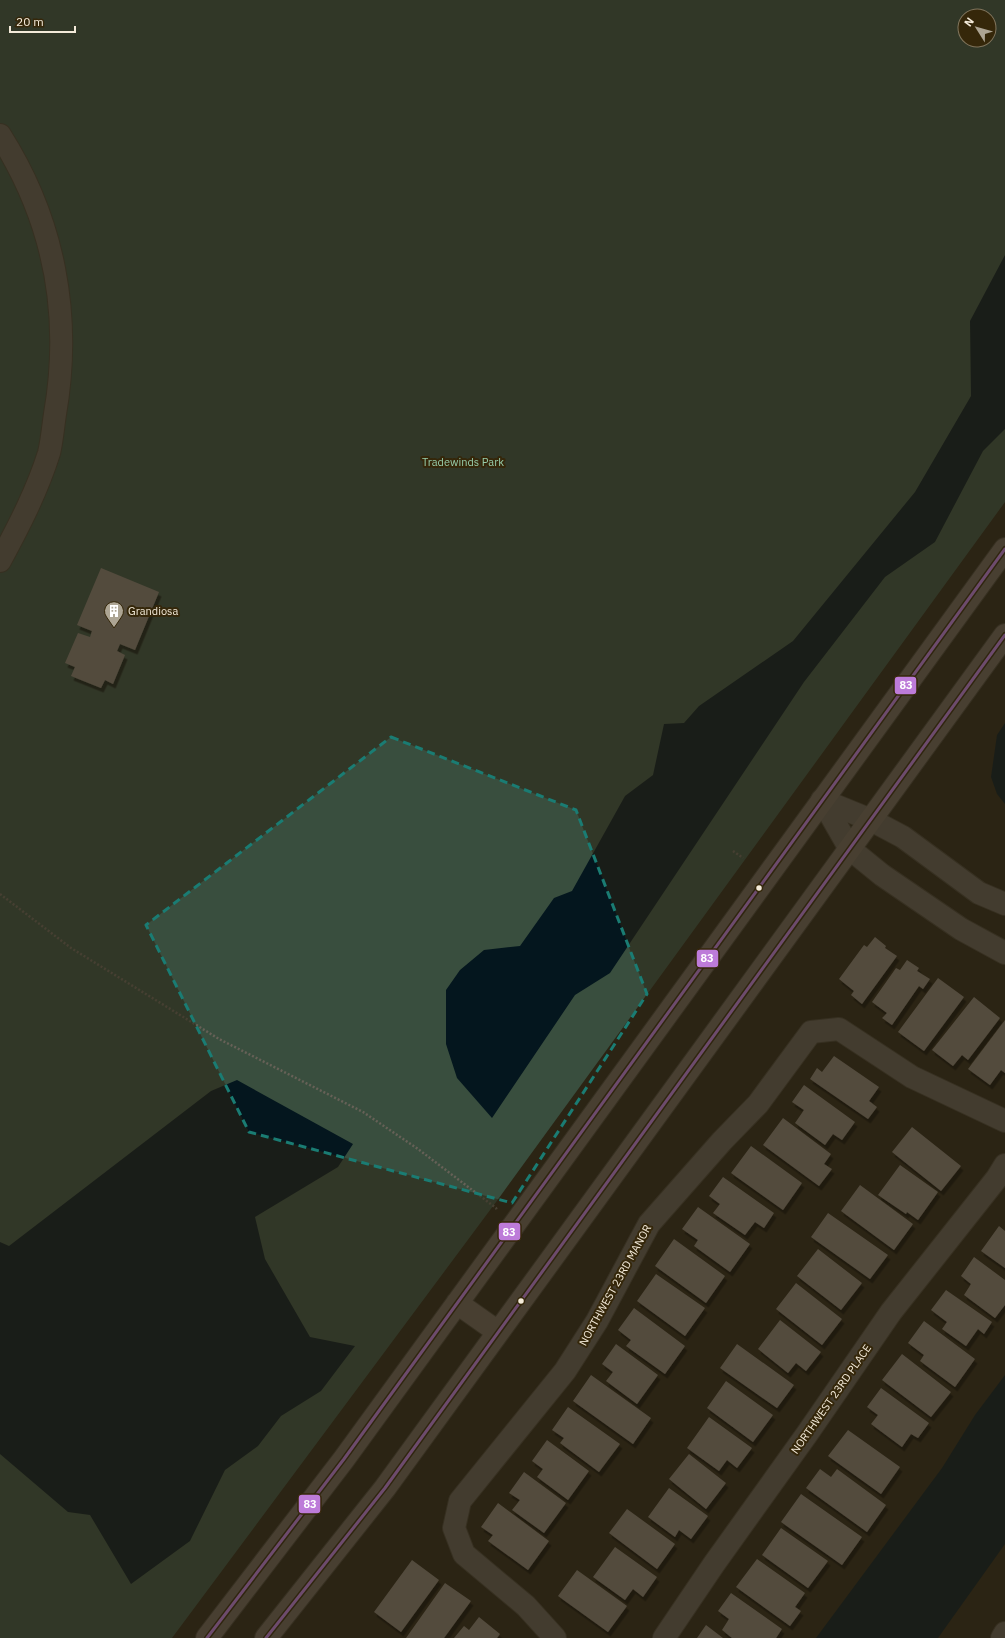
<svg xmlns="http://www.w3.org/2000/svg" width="1005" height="1638" font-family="'IBM Plex Sans',sans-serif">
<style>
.green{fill:#394e3e;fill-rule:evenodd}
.water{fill:#04161e}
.building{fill:#837a70;filter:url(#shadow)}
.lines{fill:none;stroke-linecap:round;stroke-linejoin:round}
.minor-casing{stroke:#443e32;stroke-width:24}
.major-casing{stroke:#443e32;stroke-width:24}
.path{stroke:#666157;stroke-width:2.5;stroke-dasharray:2 2;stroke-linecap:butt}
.minor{stroke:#615a50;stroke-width:22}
.major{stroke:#6b6055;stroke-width:22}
.bus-1-casing{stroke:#35270a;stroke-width:6}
.bus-1{stroke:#bd7bd9;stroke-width:3}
.marked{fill:none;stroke:#1a7c73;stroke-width:3;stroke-dasharray:8 5;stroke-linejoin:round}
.bus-dot{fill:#f3ead9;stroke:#35270a;stroke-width:1.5}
.labels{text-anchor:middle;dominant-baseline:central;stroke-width:4;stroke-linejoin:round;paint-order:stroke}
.park-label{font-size:11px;fill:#97ceac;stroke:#35270a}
.poi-label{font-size:11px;fill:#f3ead9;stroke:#35270a;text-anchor:start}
.street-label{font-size:11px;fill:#f3ead9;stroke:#35270a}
.line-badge{stroke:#35270a;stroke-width:1.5}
.badge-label{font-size:11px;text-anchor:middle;font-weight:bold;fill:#fff}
</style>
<defs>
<filter id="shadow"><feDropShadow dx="2.5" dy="4.5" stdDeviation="0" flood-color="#0009"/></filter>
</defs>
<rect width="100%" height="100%" fill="#2b2414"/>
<!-- green -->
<path class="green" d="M0,0H1005V502L499,1198L172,1638H0ZM965,16H989V40H965Z"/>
<!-- water -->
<path class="water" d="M1005,255V429L983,451L935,542L885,577L804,682L610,973L575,995L492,1118L457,1078L446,1044V990L460,970L484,950L520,946L554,898L572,891L625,796L653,775L664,724L684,723L699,706L793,641L915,492L971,396L970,321Z
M1005,723V804L997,794L991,777L997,735Z
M237,1080L353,1144L338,1167L255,1217L265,1259L310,1337L355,1346L321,1391L281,1416L258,1446L225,1470L190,1541L131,1584L90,1515L68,1512L0,1454V1242L9,1246L211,1091Z
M1005,1375V1544L938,1638H816L942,1468L975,1415Z"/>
<!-- building -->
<path class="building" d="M101,568L159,592L135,650L120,644L117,651L125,655L113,684L105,680L101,688L71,676L75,667L65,663L78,633L90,637L92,631L77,625Z
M875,937L886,946L885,948L897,956L862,1004L851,995L854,991L839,979L864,945L867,947Z
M907,960L919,968L917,971L930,979L923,989L919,986L892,1025L882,1018L887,1013L872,1002L896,968L900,970Z
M938,978L964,997L924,1051L898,1032Z
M974,997L1000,1018L968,1060L962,1055L953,1066L932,1050Z
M1005,1020V1073L1001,1070L990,1085L968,1069Z
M834,1056L879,1087L869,1101L877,1107L868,1119L810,1079L817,1068L822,1072Z
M804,1085L855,1122L842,1140L833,1134L825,1145L795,1123L804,1110L792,1102Z
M783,1118L831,1154L824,1164L832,1169L819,1186L763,1145Z
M912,1127L961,1166L941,1191L892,1152Z
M751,1146L802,1183L783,1210L731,1173Z
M900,1165L938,1192L918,1220L907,1212L906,1214L878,1195Z
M723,1177L774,1213L764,1228L755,1222L745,1235L713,1213L720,1204L709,1196Z
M860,1185L913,1224L894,1250L841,1211Z
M698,1207L750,1244L730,1272L694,1246L698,1240L682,1229Z
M828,1213L888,1255L870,1279L811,1237Z
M999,1226L1005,1231V1268L981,1251Z
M674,1239L725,1276L706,1303L655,1266Z
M818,1249L862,1283L841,1310L797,1276Z
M974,1257L1005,1280V1305L995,1318L964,1295L971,1284L961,1276Z
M656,1274L705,1308L685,1336L637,1301Z
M796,1283L842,1319L822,1345L776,1309Z
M946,1290L992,1322L984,1334L978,1329L966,1346L942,1329L947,1322L931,1310Z
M634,1308L685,1346L665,1374L626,1346L631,1340L618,1330Z
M780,1320L821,1352L806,1371L796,1363L788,1373L758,1349Z
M924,1321L975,1359L955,1387L920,1361L924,1355L908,1343Z
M616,1344L658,1375L637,1404L606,1381L613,1372L602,1364Z
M737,1344L794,1385L777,1408L720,1368Z
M902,1354L951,1392L931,1417L882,1380Z
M591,1375L651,1418L633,1444L573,1401Z
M726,1381L773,1415L753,1442L707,1408Z
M881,1388L929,1423L918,1438L911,1434L902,1447L871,1424L878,1415L867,1407Z
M568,1407L620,1444L599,1472L560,1443L564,1438L552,1430Z
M709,1417L752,1448L737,1468L727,1460L719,1471L687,1448Z
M848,1430L900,1467L881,1494L828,1456Z
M547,1440L589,1471L568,1500L537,1477L543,1469L532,1461Z
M689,1454L726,1483L706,1509L669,1479Z
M820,1469L831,1477L837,1469L886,1505L867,1532L806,1488Z
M524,1472L566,1503L544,1533L512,1510L520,1500L509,1493Z
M669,1488L708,1516L691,1539L679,1530L675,1537L648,1517Z
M801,1494L862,1537L842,1565L781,1522Z
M498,1503L549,1541L528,1570L488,1541L493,1535L481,1527Z
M627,1509L675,1544L657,1569L609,1533Z
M781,1528L828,1561L808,1588L762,1555Z
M615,1547L657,1577L643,1597L633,1589L625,1600L593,1577Z
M757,1559L805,1593L795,1607L801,1611L790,1626L736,1587Z
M412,1560L439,1580L401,1632L374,1612Z
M577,1570L627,1606L608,1632L558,1596Z
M445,1583L471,1601L444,1638H406Z
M731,1593L782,1629L776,1638H732L722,1630L729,1619L718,1611Z
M479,1617L500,1634L497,1638H454L464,1626L469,1630Z
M706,1625L723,1638H697Z"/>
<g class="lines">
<!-- minor casing -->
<g class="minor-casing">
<path id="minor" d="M0,135C54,220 72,315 55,414C53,427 52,441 49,453C37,491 19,526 0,561
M822,800L850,849L882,875L961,929L1005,953
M822,800L871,820L903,837L979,893L1005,904
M555,1638L526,1606L464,1554L454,1528L460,1501L565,1371L597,1321L649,1224L722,1141L758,1104L811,1032L839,1029L912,1077L1005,1121
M664,1638L714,1564L807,1434L891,1312L997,1178L1005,1165
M1002,1638L1005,1633"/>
</g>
<!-- major casing -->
<g class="major-casing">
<path id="major" d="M457,1303L498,1332
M207,1638L344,1459L1005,549
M266,1638L385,1488L1005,635"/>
</g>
<!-- path -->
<path class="path" d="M733,851L743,858
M0,894L71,948L219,1039L363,1112L418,1149L496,1208L497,1211"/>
<!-- minor -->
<use href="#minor" class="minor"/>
<!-- major -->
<use href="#major" class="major"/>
<!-- bus-1 casing -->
<g class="bus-1-casing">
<path id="bus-1" d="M207,1638L344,1459L1005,549
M266,1638L385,1488L1005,635"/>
</g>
<!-- bus-1 -->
<use href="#bus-1" class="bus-1"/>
</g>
<!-- marked area -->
<path d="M0 0H1005V1638H0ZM391,737L576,810L647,994L512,1203L249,1132L146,925Z" fill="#2b2414" fill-opacity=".55" fill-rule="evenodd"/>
<path class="marked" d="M391,737L576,810L647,994L512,1203L249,1132L146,925Z"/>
<!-- icons -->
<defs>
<g id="building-pin" transform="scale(1)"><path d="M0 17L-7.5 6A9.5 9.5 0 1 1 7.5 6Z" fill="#ada594" stroke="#35270a"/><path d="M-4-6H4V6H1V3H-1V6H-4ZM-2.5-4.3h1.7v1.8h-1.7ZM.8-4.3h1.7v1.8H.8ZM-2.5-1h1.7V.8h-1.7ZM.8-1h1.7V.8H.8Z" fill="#fff"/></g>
</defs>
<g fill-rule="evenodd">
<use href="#building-pin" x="114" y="611"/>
</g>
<!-- markers -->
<g class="bus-dot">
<circle cx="759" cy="888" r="3.5"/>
<circle cx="521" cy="1301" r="3.5"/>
</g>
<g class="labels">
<!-- park labels -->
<g class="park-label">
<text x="463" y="462">Tradewinds Park</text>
</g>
<!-- poi labels -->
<g class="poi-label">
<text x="128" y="611">Grandiosa</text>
</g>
<!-- street labels -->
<g class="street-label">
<text transform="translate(615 1285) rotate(-61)">NORTHWEST 23RD MANOR</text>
<text transform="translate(831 1399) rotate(-55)">NORTHWEST 23RD PLACE</text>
</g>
</g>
<g class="line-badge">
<rect x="894" y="676" width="23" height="19" rx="4" fill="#bd7bd9"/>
<rect x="696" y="949" width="23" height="19" rx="4" fill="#bd7bd9"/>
<rect x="498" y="1222" width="23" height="19" rx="4" fill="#bd7bd9"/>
<rect x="298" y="1494" width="23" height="20" rx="4" fill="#bd7bd9"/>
</g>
<g class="badge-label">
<text x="906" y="689">83</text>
<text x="707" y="962">83</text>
<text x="509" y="1236">83</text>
<text x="310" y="1508">83</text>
</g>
<!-- north arrow -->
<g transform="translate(977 28) rotate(307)"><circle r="19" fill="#35270a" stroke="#81755d"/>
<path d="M0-3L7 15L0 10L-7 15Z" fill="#ada594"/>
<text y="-6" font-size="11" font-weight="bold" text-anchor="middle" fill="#f3ead9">N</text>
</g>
<!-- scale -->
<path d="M10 26v6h65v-6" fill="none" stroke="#f3ead9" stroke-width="2"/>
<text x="16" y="26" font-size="12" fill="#f3ead9" stroke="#35270a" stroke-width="3" paint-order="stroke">20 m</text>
</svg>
